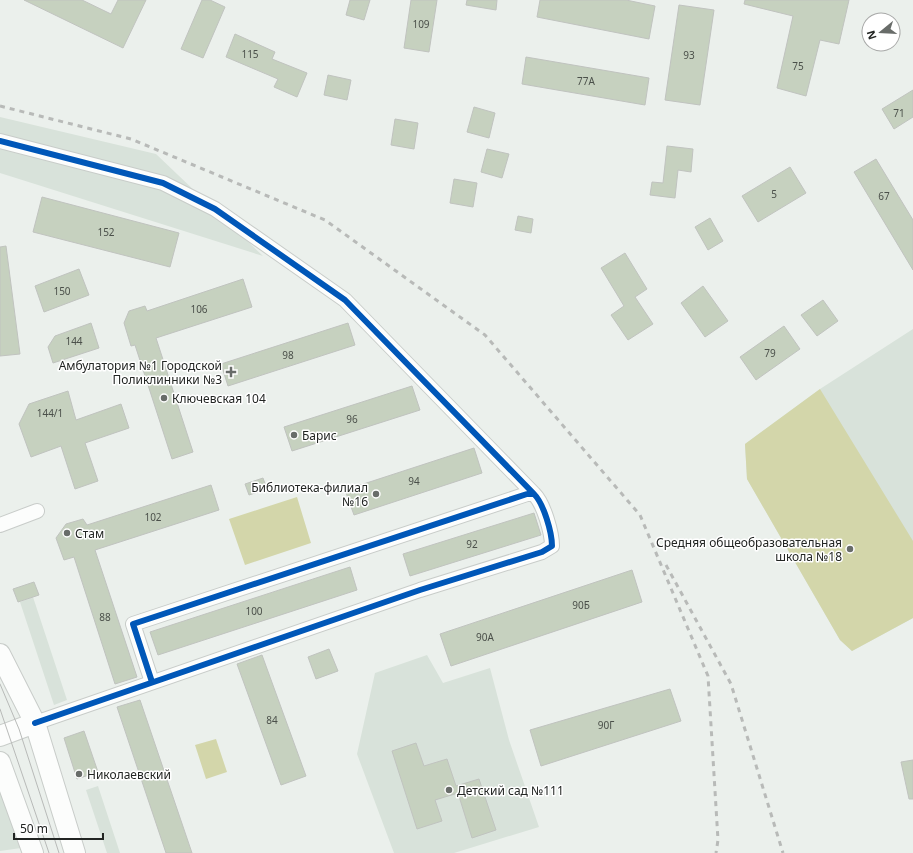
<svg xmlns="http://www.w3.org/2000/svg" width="913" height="853" font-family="'Noto Sans',sans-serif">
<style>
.built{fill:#d8e2da}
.green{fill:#d3d6aa}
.building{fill:#c6d1bf;stroke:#c0c3bf}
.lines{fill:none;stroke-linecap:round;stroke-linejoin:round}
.minor-casing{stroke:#c8ccc9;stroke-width:16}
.secondary-casing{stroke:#c8ccc9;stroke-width:22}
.minor{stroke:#fcfdfc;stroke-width:14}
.secondary{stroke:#fcfdfc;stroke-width:20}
.tram{stroke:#b8bab8;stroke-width:1}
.rail{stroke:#b8bab8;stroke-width:3;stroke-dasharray:5 5;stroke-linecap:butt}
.cycleway-casing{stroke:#fff;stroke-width:8}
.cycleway{stroke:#0057b8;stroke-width:6}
.poi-dot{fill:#686c69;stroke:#fff;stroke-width:1.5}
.labels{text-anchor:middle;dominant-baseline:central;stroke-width:3;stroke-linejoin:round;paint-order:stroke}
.number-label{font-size:10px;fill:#4b504a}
.poi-label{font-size:12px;fill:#222523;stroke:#fff;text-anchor:start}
</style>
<rect width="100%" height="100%" fill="#ebf0ec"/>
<!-- built -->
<path class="built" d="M0,117L156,154L263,256L0,173Z
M913,329V618L852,651L840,640L747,479L745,444L820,389Z
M33,597L67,700L54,705L20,602Z
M427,655L443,683L490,668L509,740L539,827L454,853H394L357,754L375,673Z
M98,786L120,853H107L86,790Z
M0,787L21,848L0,851Z"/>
<!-- green -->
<path class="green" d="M820,389L913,541V618L852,651L840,640L747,479L745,444Z
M297,497L311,543L245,565L229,519Z
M216,739L227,772L206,779L195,745Z"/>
<!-- building -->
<path class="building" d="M24,0H82L111,14L118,0H146L123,48Z
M202,0H210L225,7L203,58L181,49Z
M350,0H370L364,20L346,15Z
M411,0H437L429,52L404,48Z
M467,0H497L496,10L466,5Z
M540,0H626L655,6L649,39L537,17Z
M745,0H849L839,44L820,40L806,96L777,88L793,16L744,4Z
M679,5L714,10L700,105L665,100Z
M235,34L275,52L272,59L307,73L297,97L274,87L278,79L226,57Z
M526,57L649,78L645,105L522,84Z
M328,75L351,80L347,100L324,95Z
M913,90V117L894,129L882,109Z
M474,107L495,113L489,138L467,132Z
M395,119L418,123L414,149L391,145Z
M667,146L693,149L691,172L678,170L675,198L650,195L652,182L663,183Z
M487,149L509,154L502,178L481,172Z
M876,159L913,220V270L854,172Z
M790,167L806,193L758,222L742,196Z
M454,179L477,183L473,207L450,203Z
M42,197L179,233L170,267L33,232Z
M518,216L533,219L531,233L515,230Z
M710,218L723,241L708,250L695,227Z
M6,246L20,354L0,356V247Z
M625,253L647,289L635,297L653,324L628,340L611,315L624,306L601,268Z
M79,269L89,295L44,312L35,286Z
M243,279L252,307L156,338L193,452L172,459L135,345L131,346L124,323L129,311L145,306L147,311Z
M703,286L728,321L705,337L681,303Z
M823,300L838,321L817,336L801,315Z
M91,323L99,348L53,363L48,347L55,336Z
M348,323L355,345L228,386L221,364Z
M784,326L800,349L756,380L740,357Z
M412,386L420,410L292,451L284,427Z
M68,391L76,420L121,404L129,428L85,443L98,481L75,489L61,446L31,457L19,424L29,404Z
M474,448L482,473L354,515L345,490Z
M263,478L267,489L249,495L245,484Z
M211,485L219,510L95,550L137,677L115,684L74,557L64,560L56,538L66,524L83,519L87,525Z
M534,513L541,535L410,576L403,554Z
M350,567L357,590L158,655L150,632Z
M632,570L642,602L451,666L440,634Z
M34,582L39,595L18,602L13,589Z
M329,649L338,671L316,679L308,657Z
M262,655L306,776L281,785L237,664Z
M670,689L681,721L541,766L530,730Z
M140,700L192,853H166L117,707Z
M84,731L98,772L77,779L64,738Z
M416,743L424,766L447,759L456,786L479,779L496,830L472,838L458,793L435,800L442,821L417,829L392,751Z
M913,760V799H909L901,762Z"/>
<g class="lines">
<!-- minor casing -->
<g class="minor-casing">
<path id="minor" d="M0,141L163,183L215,209L345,300L534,494
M0,525L37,511
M35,723L420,590L542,552L552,546C552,533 544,504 534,494H527L133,624L152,682"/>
</g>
<!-- secondary casing -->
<g class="secondary-casing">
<path id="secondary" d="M0,654L35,723L75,853
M0,736L35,723
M0,762L33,853"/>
</g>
<!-- minor -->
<use href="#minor" class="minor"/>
<!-- secondary -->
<use href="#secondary" class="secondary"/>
<!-- tram -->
<path class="tram" d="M0,684L19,729L59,853
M0,709L49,853"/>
<!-- rail -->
<path class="rail" d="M0,106L131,139L325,220L485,335L640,515L708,676L718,840L716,853
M666,565L731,684L783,853"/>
<!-- cycleway casing -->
<g class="cycleway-casing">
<path id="cycleway" d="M0,141L163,183L215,209L345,300L534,494
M35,723L420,590L542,552L552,546C552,533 544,504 534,494H527L133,624L152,682"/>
</g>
<!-- cycleway -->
<use href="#cycleway" class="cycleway"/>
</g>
<!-- markers -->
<g class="poi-dot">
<path d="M229 366h4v4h4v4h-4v4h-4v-4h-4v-4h4z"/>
<circle cx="164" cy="398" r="4"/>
<circle cx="294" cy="435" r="4"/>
<circle cx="376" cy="494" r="4"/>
<circle cx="67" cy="533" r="4"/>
<circle cx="850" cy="549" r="4"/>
<circle cx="79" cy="774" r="4"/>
<circle cx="449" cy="790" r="4"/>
</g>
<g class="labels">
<!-- number labels -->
<g class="number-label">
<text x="421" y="24">109</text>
<text x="250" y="54">115</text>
<text x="689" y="55">93</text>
<text x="798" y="66">75</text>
<text x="586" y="81">77А</text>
<text x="899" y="113">71</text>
<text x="774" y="194">5</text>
<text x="884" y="196">67</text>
<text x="106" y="232">152</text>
<text x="62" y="291">150</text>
<text x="199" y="309">106</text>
<text x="74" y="341">144</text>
<text x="770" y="353">79</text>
<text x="288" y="355">98</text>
<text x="50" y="413">144/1</text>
<text x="352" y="419">96</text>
<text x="414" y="481">94</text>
<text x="153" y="517">102</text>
<text x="472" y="544">92</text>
<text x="581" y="605">90Б</text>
<text x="254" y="611">100</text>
<text x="105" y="617">88</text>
<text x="485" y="637">90А</text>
<text x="272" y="720">84</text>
<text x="606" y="725">90Г</text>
</g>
<!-- poi labels -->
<g class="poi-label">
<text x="222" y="365" text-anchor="end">Амбулатория №1 Городской<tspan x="222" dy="14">Поликлинники №3</tspan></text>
<text x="172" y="398">Ключевская 104</text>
<text x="302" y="435">Барис</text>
<text x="368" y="487" text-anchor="end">Библиотека-филиал<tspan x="368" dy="14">№16</tspan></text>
<text x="75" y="533">Стам</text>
<text x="842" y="542" text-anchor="end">Средняя общеобразовательная<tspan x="842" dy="14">школа №18</tspan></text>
<text x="87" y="774">Николаевский</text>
<text x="457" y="790">Детский сад №111</text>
</g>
</g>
<!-- north arrow -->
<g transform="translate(881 32) rotate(252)"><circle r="19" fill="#ffffff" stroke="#a7a8a7"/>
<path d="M0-3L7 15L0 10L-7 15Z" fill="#686c69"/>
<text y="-6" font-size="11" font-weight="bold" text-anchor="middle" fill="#222523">N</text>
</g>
<!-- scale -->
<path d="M14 833v6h89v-6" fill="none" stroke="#222523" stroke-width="2"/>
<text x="20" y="833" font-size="12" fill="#222523" stroke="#ffffff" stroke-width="3" paint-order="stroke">50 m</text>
</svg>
